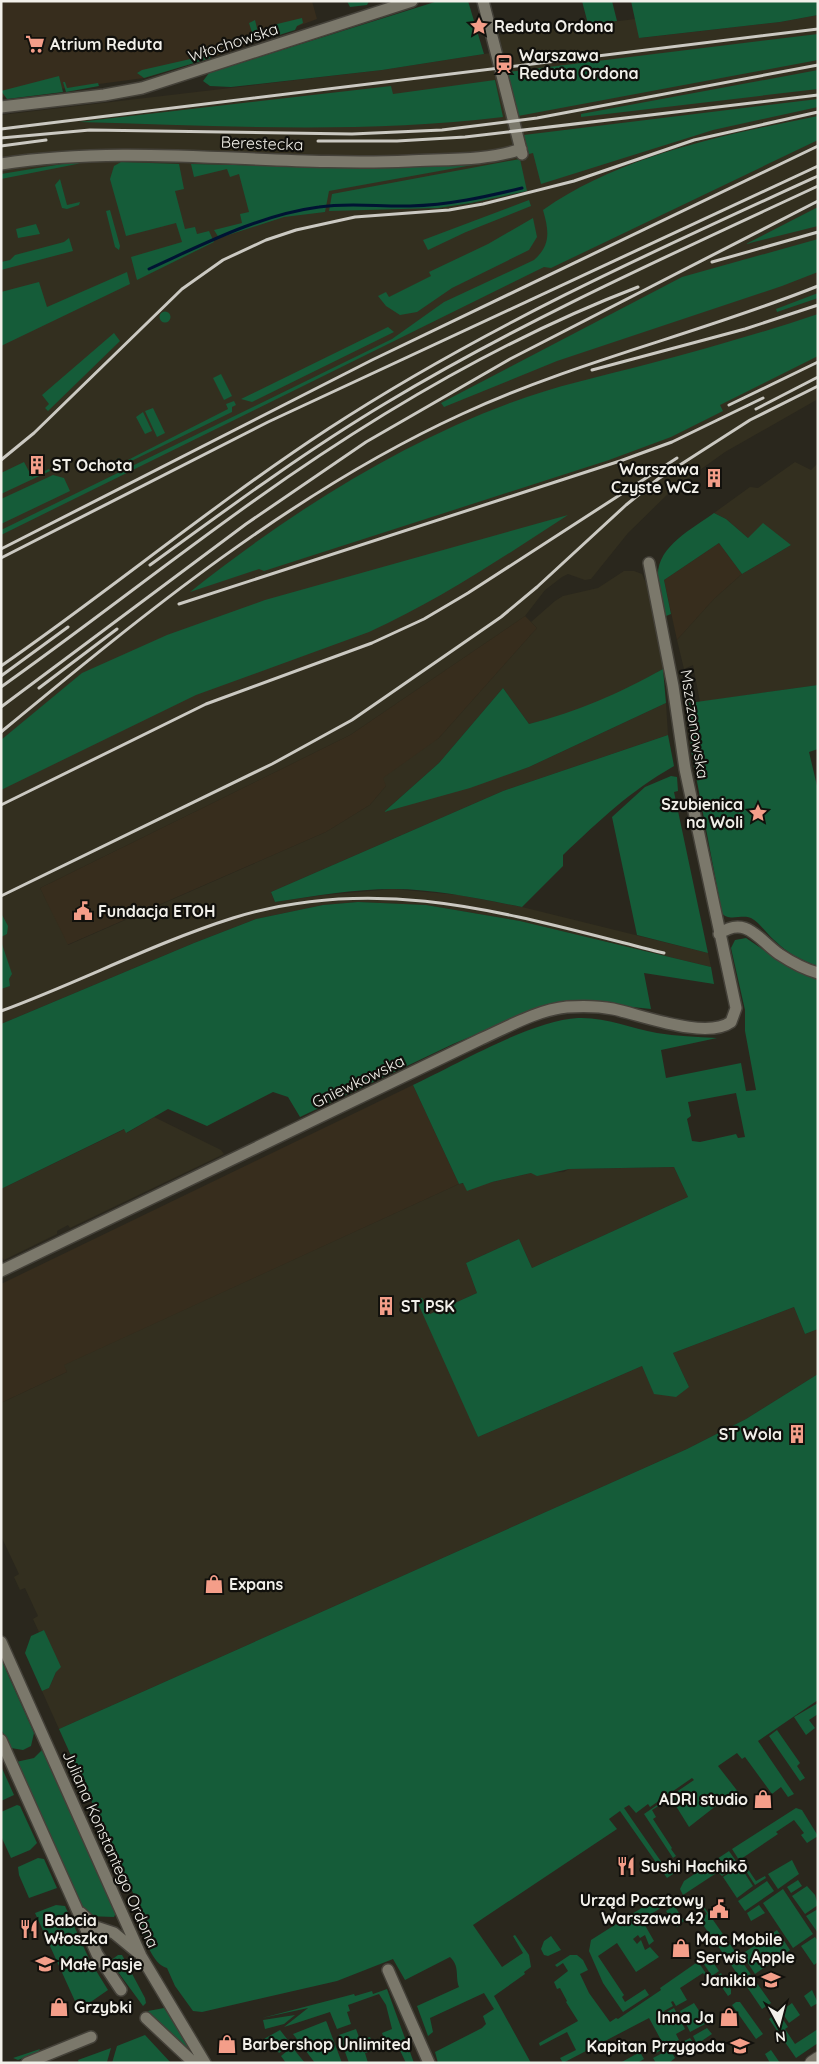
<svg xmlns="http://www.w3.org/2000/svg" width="819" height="2064" font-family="Quicksand,sans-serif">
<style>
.commercial{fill:#372d1d}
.built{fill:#332f1f}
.green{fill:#155c39;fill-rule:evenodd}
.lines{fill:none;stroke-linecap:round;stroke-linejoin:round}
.stream{stroke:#001333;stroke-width:3}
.minor-casing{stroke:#444139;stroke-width:14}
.tertiary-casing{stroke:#444139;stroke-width:16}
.minor{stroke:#7b786b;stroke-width:11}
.tertiary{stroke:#7b786b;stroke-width:14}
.rail{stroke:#cbc9c2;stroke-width:3}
.labels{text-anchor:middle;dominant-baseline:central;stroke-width:4.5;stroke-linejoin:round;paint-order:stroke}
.poi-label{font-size:16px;font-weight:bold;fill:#f2f0ea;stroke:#11100c;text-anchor:start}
.street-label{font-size:16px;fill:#f2f0ea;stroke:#11100c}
</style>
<rect width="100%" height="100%" fill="#2a271d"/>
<!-- commercial -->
<path class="commercial" d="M1,1H312L317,19L211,58L144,78L1,97Z
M719,543L742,574L714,599L677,640L664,580Z
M525,616L537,628L439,738L386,786L370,805L326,832L67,945L65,943L40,888L350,735Z
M413,1085L459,1184L65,1365L67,1372L1,1403V1284Z"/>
<!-- built -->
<path class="built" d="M818,15V399L725,452L672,490L628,533L591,579L585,580L568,574L562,577L545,590L525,616L350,735L40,888L68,945L326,832L370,805L386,786L383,778L439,738L537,628L531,622L555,601L563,596L598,588L624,571H634L642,574L648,588L663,669L617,695L569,714L529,724L503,688L439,763L385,811L529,767L666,703L668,735L503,791L271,892L275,902L324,895L393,889L459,895L522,907L708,953L711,967L520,921L426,905L358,902L323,905L256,919L194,943L1,1024V115L382,70L503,51L498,35L507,34L636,19L640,38L780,22Z
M795,462L811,470L818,463V685L700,702L693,665L684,669L677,640L714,599L742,574L791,545L748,538L726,519L714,513L750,487L758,488Z
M154,1117L221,1150L224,1154L70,1228L68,1225L57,1231V1234L4,1260L1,1256V1189L125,1129L127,1133Z
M674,1167L688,1197L532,1268L519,1239L466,1263L477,1293L430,1314L422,1298L478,1437L642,1366L654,1393L689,1387L673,1353L794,1307L805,1334L818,1329V1374L746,1419L687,1449L59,1729L42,1691L49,1688L56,1672L44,1630L39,1632L33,1619L38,1616L25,1588L20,1590L14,1577L19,1574L1,1536V1403L67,1372L64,1365L459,1184L492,1182L531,1173L564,1172L569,1169Z"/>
<!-- green -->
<path class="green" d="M347,1H369L367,5L350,7Z
M438,1H468L484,54L382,70L231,87L210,86L203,81L209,73Z
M582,1H612L617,21L588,24Z
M631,1H818V15L780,22L639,38Z
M302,18L303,23L297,26L295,30L276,36L273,25Z
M255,20L260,40L255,42L249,23Z
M818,34V60L518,116L507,72Z
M208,55L211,58L144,78L137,73L142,70Z
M818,70V89L581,117V114Z
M59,76L63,92L7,99L1,91Z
M495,80L503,117C362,134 221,126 79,122L391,86L393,94Z
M63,82H65L67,88L98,83L99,86L66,92Z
M818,99V107L713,130L541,184L533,153L529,154L524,135Z
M818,116V140L551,268L544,267L1,535V530L392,339L444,302L534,260C551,245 549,231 543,210C622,155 724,135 818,116Z
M520,159L527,191L471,203L438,208L329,211L332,194Z
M87,160L77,164L1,179V174Z
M121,162L179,164L184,189L175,191L185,229L195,227L197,234L209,231L214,242L137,280L131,257L182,242L176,223L126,236L110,179L114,166Z
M191,164L369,168L478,164L329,191L325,212L284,217L219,238L214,230L242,223L240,214L249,212L239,174L230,177L227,169L194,177Z
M60,179L67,205L80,202L79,205L67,209L62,208L55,185Z
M529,200L531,206L466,232L428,250L423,240Z
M818,207V226L746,244Z
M110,210L120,246L119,250L115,247L106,211Z
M533,218L537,237L529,250L452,288L417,312L400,315L386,306L378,296L386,292L389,297L431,276L429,272L488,244Z
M36,224L40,234L18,238L16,229Z
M69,238L73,251L1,270V262L10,260L15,255L64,242Z
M818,239V272L782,286L557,361L444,407L441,403L682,277Z
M127,272L130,284L1,346V292L39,282L47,307Z
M818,293V298L777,312L776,309Z
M159.5 317a5.5 5.5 0 1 1 11 0a5.5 5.5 0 1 1-11 0Z
M818,314V356L720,405L723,411L671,437L609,460L264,571L259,569L190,592C287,515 394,446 510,403C555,386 602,376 648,364C705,349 762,333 818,314Z
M388,327L394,332L252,402L241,399Z
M114,333L120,341L48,411L45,408L49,404L42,395Z
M221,374L232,396L224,400L213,378Z
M234,401L236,405L232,407V412L119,467L116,460L119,458L122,463L228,409L226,404Z
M153,408L165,433L157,437L145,411Z
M143,412L152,431L145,434L136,417Z
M24,462L32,477L49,469L50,471L1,494V473Z
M53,475L64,478L70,491L1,524V499Z
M714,513L726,519L748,538L763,523L791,545L742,574L719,543L664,580L671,614L666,616C663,603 658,590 658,577C656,547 692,529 714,513Z
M568,515C503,557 440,600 369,632L196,695L1,790V740L82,673L167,635L265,600Z
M663,669L666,703L529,767L470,788L384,812L439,763L503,688L529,724C579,711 618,694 663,669Z
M818,685V749L809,752L818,790V966C801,960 787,953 774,940C766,933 760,923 751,918C742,914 728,922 722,913L691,750L689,703Z
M668,735L674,766C629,792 601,819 563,855V866L522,907C480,899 436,889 393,889C354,889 314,896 275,902L271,892L503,791Z
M671,776L677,777L678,791L674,792L708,953L637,935L612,817L645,787Z
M358,902L426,905L520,921L711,967L714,984L644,973L651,1009L576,1001L537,1009L453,1044L300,1117L288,1097L273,1092L207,1126L168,1109L126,1133L124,1129L1,1189V1024L194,943L256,919L323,905Z
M1,913L8,926L7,934L1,937Z
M746,938L792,969L818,979V1329L805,1334L794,1307L673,1353L689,1387L676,1397L654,1394L642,1366L478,1437L416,1299L422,1298L430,1314L477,1293L466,1263L519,1239L532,1268L688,1197L674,1167L569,1169L537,1176L531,1173L492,1182L467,1191L463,1183L459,1184L413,1085C456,1065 532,1020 578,1018C606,1017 630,1028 657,1033C676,1036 697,1037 717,1038L661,1050L666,1078L741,1063L746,1091L756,1090L745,1031V1010L731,948L735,940ZM736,1093L745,1137L738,1138L736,1134L700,1142L692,1141L687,1119L691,1116L688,1102Z
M1,941L12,974L9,979L10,986L1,989Z
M818,1374V1700L758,1741L794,1794L788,1797L781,1787L772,1794L745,1757L742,1759L737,1753L718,1766L739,1793L726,1798L689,1827L671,1798L652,1810L656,1817L653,1819L672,1848L671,1849L676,1856L673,1858L644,1814L694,1780L692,1778L650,1807L648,1804L636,1813L629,1805L624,1808L669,1873L672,1872L673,1874L667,1878L620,1811L609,1819L617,1829L473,1925L502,1967L523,1953L513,1936L515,1935L529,1955L531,1967L524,1972L525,1974L494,1996L531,2063H438L435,2052L482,2028L486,2024L483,2016L494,2009L484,1993L430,2018L433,2032L428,2036L417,2006L459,1987C455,1976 460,1966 450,1957L405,1980L393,1959L337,1981L202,2012L193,2011L175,1986L167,1968C152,1964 145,1938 139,1924L143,1915L59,1729L687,1449L746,1419Z
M44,1630L61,1667L56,1672L49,1688L42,1691L25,1653L31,1636Z
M1,1659L34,1733L31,1746L23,1750L11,1748L1,1729Z
M818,1703V1714L809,1720L815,1728L806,1735L794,1717Z
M777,1730L800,1763L797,1766L805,1778L800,1781L769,1736Z
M42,1750L116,1913L114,1917L87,1916L16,1762L34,1758Z
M1,1766L14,1795L1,1801Z
M17,1805L20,1806L37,1843L30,1850L11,1858L1,1836V1812Z
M796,1808L802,1810L818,1836L807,1843L801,1835L804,1833L794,1820L776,1832L778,1834L741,1859L756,1881L765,1876L766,1878L755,1885L732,1849Z
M729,1851L738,1864L722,1876L718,1872L683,1895L680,1889L684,1881Z
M38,1858L44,1859L57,1888L29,1898L19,1875L18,1867Z
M792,1860L799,1874L778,1889L768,1874Z
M740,1866L753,1886L737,1898L723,1877Z
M798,1880L802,1886L791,1893L787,1887Z
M767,1881L774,1891L745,1911L738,1901Z
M807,1886L815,1895L818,1905L805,1914L792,1896Z
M783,1889L813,1934L793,1948L763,1903Z
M662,1895L670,1902L642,1920L654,1941L649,1945L645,1935L640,1938L638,1935L633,1939L637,1944L641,1940L645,1950L650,1947L659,1957L636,1972L617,1943L598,1956L624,1995L622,1997L625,2002L645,1989L649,1995L623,2012L603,1983L589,1951L591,1940Z
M702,1904L752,1976L743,1982L699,1919L707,1914L701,1905Z
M56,1905L65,1906L90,1961L108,1990L79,2010L35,1913Z
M674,1905L684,1921L677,1927L666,1911Z
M759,1905L765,1913L751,1921L747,1913Z
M818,1909V1933L806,1916Z
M777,1930L790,1950L755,1974L742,1954Z
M551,1936L561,1950L548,1956L544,1955L541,1949L544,1941Z
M815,1937L818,1941V1962L814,1965L801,1946Z
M118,1955H122L145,1998L146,2003L143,2006L110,1961Z
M570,1955H577L583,1960L588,1970L580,1974L589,1993L610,2022L616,2018L618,2019L661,1990L660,1988L696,1963H699L709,1978L707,1979L703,1973L680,1988L687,2000L676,2006L673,2001L671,2002L673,2006L664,2011L665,2013L674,2008L685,2029L676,2034L679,2040L656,2053L651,2045L661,2040L649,2018L563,2063L560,2058L576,2050L567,2032L540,2046L539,2043L578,2021L566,2002L567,2001L560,1988L557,1989L554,1982L568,1971L563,1963L557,1967L555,1965Z
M708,1955L719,1971L712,1976L701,1960Z
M721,1973L731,1989V1994L728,1996L715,1977Z
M754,1979L771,2003L762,2009L745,1984Z
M387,1989L414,2063H406L396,2042L387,2045L385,2041L373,2045L375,2050L365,2053L368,2063H349L339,2035L356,2029L360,2040L370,2037L372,2042L384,2038L382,2033L392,2029L386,2005L379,1994L348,2005L350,2011L347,2012L351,2024L337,2029L330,2012L284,2027L308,2008L262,2018L354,1994L355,1996L372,1991L373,1994Z
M812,1990L818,2003L811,2007L804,1996Z
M736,2002H740L763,2034L756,2039L732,2005Z
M694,2003L707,2023L690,2032L680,2011Z
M792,2003L800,2015L789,2023L781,2011Z
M164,2008L201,2063H197L148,2011Z
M778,2012L788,2027L785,2029L795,2044L818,2029V2043L796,2058L769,2019Z
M295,2015L284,2024L265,2029L263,2020Z
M326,2021L327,2023L342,2063H315L293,2034Z
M707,2028L712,2034L697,2044L693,2036Z
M280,2030L291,2044L279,2053L268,2040L258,2048L255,2044Z
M145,2035L171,2063H112L117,2046Z
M690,2038L695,2045L678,2056L673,2047Z
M292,2047L305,2063H286L281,2056Z
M111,2048L107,2062L79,2063L78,2060Z
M40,2049L38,2052L18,2060L13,2058Z
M670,2049L675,2058L669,2063H656L653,2058Z
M771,2050L780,2063H770L765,2054Z
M640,2052L644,2059L637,2063H620Z"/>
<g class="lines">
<!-- stream -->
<path class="stream" d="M149,269C204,244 259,215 319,207C350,202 380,207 410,206C449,205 485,197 522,188"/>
<!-- minor casing -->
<g class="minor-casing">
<path id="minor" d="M483,1L522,154
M1,107L104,95L142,88L412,1
M1,164C136,143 273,167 409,161C444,159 488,161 521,149
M719,934C746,915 758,939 779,954C791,962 804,969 818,973
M1,1271L481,1039C508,1027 537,1010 567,1007C582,1006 598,1006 613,1009C642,1015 706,1040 731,1022L736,1008L685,769L673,686L649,563
M1,1642L141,1956L205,2063
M1,1740L97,1954L121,1990
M81,1913L96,1927L114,1933L137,1952
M388,1970L429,2063
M146,2018L194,2063
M27,2063L91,2037"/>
</g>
<!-- tertiary casing -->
<g class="tertiary-casing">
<path id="tertiary" d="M812,2063L818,2059"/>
</g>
<!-- minor -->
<use href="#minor" class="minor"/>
<!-- tertiary -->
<use href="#tertiary" class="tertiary"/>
<!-- rail -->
<path class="rail" d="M1,129L818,29
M1,138L90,130L352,134L442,130L537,118L818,65
M318,141H397L465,137L818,95
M1,146L46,140
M712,262L818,232
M592,370L745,329L818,305
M729,405L818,362
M756,409L818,377
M1,460L34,433L182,289L223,260L266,240L296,230L355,217L449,210L483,204L574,181L694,140L818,112
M1,549L372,360L818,146
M1,558L268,422L818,166
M150,565C227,509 304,452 386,403C524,320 672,254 818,186
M179,604L620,461L672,442L763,398
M1,666C112,589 215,503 328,429C481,329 651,252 818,176
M1,676L68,627
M1,687C87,626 169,561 255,500C373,416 502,339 638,287
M39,688L117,629
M1,707L246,524L366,442L510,359L818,201
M1,732C145,613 292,492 462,414C577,361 701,333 818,286
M1,805L206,704L372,643L424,619L468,593L677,458
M1,896L272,764L352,720L501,617L537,587L626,505L658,479L750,420L818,386
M1,1011C80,982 154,943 233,918C384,871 518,917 664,953"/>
</g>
<!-- icons -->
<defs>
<g id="sight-bare" transform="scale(1.5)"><path d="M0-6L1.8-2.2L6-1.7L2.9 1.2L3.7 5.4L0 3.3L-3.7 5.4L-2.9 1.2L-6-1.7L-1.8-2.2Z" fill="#f49e89" stroke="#11100c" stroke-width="2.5" paint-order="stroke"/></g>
<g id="supermarket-bare" transform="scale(1.5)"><path d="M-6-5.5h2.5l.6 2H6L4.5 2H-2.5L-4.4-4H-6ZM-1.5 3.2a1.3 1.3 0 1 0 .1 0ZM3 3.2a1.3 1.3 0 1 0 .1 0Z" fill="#f49e89" stroke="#11100c" stroke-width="2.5" paint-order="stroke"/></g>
<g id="station-bare" transform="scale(1.5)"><path d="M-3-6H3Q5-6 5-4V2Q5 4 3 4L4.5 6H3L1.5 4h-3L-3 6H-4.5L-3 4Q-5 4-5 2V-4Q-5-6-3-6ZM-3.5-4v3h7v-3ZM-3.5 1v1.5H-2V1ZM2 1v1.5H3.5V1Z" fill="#f49e89" stroke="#11100c" stroke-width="2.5" paint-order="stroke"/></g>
<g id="building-bare" transform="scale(1.5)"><path d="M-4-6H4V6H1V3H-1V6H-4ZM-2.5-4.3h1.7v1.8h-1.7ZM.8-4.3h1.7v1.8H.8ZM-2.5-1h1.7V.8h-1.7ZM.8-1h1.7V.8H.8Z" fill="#f49e89" stroke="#11100c" stroke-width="2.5" paint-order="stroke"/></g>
<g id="civic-bare" transform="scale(1.5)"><path d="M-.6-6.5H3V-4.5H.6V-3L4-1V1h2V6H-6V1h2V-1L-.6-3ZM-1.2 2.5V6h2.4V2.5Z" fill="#f49e89" stroke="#11100c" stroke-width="2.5" paint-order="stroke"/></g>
<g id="shop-bare" transform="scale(1.5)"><path d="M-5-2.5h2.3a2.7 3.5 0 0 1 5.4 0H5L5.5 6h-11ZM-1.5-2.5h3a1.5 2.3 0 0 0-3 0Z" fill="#f49e89" stroke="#11100c" stroke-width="2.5" paint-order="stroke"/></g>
<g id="restaurant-bare" transform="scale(1.5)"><path d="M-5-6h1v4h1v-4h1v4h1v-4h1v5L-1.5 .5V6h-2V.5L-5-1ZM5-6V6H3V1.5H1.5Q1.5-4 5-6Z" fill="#f49e89" stroke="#11100c" stroke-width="2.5" paint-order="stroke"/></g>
<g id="school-bare" transform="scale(1.5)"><path d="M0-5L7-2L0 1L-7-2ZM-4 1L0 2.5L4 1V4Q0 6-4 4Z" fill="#f49e89" stroke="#11100c" stroke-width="2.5" paint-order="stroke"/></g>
</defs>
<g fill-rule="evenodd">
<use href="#sight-bare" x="479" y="26"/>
<use href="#supermarket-bare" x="35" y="44"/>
<use href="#station-bare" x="504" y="64"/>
<use href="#building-bare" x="37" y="465"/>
<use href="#building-bare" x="714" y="478"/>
<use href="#sight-bare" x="758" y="813"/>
<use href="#civic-bare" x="83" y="911"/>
<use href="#building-bare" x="386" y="1306"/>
<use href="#building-bare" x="797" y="1434"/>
<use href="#shop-bare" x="214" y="1584"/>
<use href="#shop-bare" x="763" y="1799"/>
<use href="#restaurant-bare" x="626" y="1866"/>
<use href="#civic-bare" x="719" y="1909"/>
<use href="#restaurant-bare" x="29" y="1929"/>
<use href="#shop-bare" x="681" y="1948"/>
<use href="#school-bare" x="45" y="1964"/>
<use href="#school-bare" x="771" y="1980"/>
<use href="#shop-bare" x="59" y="2007"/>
<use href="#shop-bare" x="729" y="2017"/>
<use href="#shop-bare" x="227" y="2044"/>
<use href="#school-bare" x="740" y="2046"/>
</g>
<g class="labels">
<!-- poi labels -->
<g class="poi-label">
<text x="494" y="26">Reduta Ordona</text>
<text x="50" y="44">Atrium Reduta</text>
<text x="519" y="55">Warszawa<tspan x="519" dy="18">Reduta Ordona</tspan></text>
<text x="52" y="465">ST Ochota</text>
<text x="699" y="469" text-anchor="end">Warszawa<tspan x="699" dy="18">Czyste WCz</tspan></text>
<text x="743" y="804" text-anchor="end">Szubienica<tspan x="743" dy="18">na Woli</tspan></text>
<text x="98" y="911">Fundacja ETOH</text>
<text x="401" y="1306">ST PSK</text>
<text x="782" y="1434" text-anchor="end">ST Wola</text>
<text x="229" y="1584">Expans</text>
<text x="748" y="1799" text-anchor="end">ADRI studio</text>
<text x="641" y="1866">Sushi Hachikō</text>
<text x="704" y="1900" text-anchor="end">Urząd Pocztowy<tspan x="704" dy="18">Warszawa 42</tspan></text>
<text x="44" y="1920">Babcia<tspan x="44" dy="18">Włoszka</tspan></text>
<text x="696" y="1939">Mac Mobile<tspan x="696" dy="18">Serwis Apple</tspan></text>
<text x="60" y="1964">Małe Pasje</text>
<text x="756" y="1980" text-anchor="end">Janikia</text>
<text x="74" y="2007">Grzybki</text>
<text x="714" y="2017" text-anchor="end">Inna Ja</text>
<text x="242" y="2044">Barbershop Unlimited</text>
<text x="725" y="2046" text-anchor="end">Kapitan Przygoda</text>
</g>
<!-- street labels -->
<g class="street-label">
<text transform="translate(233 42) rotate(-18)">Włochowska</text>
<text transform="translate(262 143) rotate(2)">Berestecka</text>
<text transform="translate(695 724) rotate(81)">Mszczonowska</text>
<text transform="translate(358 1081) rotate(-26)">Gniewkowska</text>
<text transform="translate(111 1849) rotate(66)">Juliana Konstantego Ordona</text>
</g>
</g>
<!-- border -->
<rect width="819" height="2064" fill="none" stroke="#f2f0ea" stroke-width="5"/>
<!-- north arrow -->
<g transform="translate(779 2024) rotate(173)" stroke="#11100c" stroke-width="4" paint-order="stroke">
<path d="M0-4L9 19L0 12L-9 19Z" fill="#f2f0ea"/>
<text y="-8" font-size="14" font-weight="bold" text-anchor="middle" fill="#f2f0ea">N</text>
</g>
</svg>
